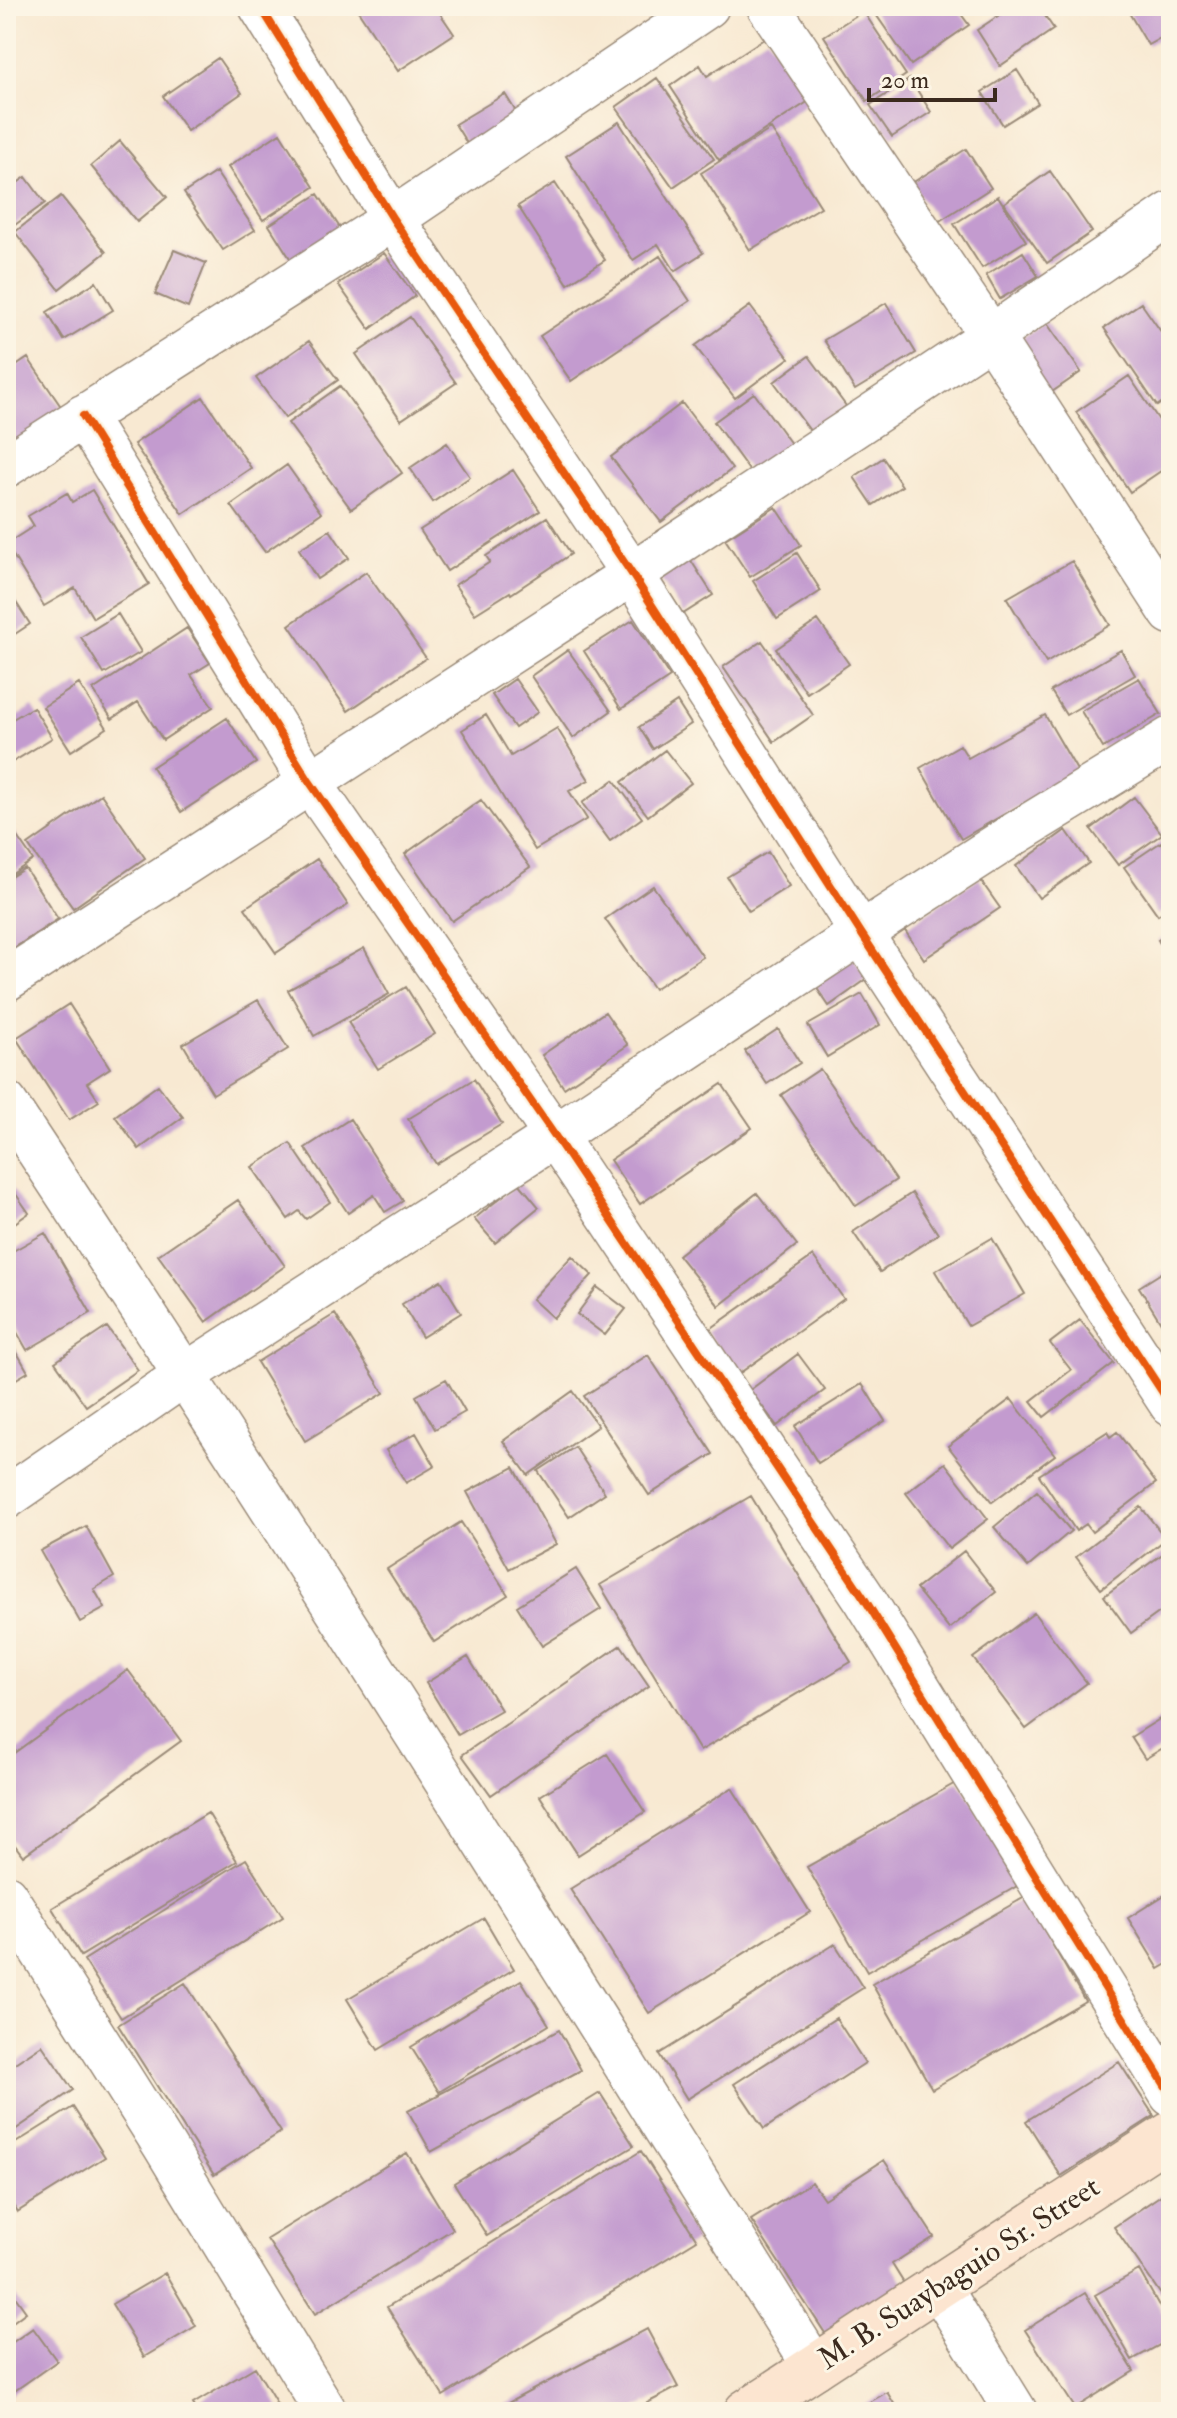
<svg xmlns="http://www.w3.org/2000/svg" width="1177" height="2418" font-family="'IM FELL Double Pica',serif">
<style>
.building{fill:#c39bcf}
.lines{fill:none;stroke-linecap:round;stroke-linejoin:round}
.street-casing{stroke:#9a8a78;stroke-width:45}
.secondary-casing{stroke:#9a8a78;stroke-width:47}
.street{stroke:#fff;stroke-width:42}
.secondary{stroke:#fce5d0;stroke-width:44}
.cycleway-casing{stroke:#fcf5e5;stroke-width:13}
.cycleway{stroke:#e8590c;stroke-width:8}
.labels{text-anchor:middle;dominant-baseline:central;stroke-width:6;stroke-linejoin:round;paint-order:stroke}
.street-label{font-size:30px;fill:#3b2a1e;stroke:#fcf5e5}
</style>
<rect width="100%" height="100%" fill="#fcf5e5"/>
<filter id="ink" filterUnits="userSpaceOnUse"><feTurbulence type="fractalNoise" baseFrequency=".0125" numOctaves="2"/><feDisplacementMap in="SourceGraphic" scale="16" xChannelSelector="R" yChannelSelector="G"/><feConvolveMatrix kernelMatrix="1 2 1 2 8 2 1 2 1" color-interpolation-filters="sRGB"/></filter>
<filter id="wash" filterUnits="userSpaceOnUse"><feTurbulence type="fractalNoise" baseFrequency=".006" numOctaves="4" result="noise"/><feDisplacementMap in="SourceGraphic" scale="32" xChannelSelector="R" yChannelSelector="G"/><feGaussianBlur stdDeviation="1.8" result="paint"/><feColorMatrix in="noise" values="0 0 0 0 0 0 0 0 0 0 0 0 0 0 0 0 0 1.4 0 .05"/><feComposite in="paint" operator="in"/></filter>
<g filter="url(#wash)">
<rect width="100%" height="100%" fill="#f8e9d2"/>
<g id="blocks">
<!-- building -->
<path class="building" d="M355,6H435L454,34L398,71Z
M870,6H955L969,25L911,65Z
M1013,6H1038L1054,29L1000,66L977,30Z
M1125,6H1171V32L1148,45Z
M863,11L906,75L867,101L824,36Z
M767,37L809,101L719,160L670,86L700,65L707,76Z
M218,58L242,93L187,131L163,96Z
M1017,70L1038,103L1003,125L982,92Z
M657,78L714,159L673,187L616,107Z
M910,79L931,112L892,137L870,105Z
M505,94L521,120L471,150L455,124Z
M619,122L703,253L675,271L658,244L633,260L566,156Z
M771,129L821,207L750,250L701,173Z
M280,133L314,187L263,220L228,167Z
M120,141L167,197L137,222L91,166Z
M966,149L991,188L938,222L912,183Z
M1050,171L1092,232L1047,263L1004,203Z
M216,172L255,230L223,250L184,193Z
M26,177L45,203L8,230L6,228V191Z
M555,183L605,260L568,284L518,206Z
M318,194L342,231L293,263L269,225Z
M61,196L106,252L59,289L15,232Z
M998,196L1026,241L982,268L954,224Z
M174,250L206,263L188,308L155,294Z
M1023,252L1038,276L1000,299L986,275Z
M384,253L415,296L370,329L338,284Z
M660,256L690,301L571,381L540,336Z
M96,282L113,310L64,340L47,312Z
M886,303L916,353L855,390L824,340Z
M1141,303L1171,346V396L1157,406L1104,328Z
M750,306L789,358L735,398L695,346Z
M410,317L456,383L401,420L356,354Z
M1046,322L1081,372L1046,396L1011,345Z
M309,341L338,380L285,418L256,378Z
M809,356L846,406L811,432L774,382Z
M28,358L66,414L6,455V373Z
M1129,376L1171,438V464L1130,492L1076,412Z
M340,386L402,473L351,509L288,423Z
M754,393L794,448L754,477L714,422Z
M203,397L251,468L183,514L134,444Z
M682,403L732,469L661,522L611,457Z
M447,443L470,477L433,502L410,468Z
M883,458L902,486L873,505L854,477Z
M287,465L321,513L265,552L231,505Z
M513,470L540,511L447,571L420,530Z
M92,490L149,584L93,618L75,588L44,606L6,544L34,526L28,516L67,493L72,502Z
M776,507L801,545L750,577L725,539Z
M547,517L571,554L511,594L510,592L475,614L455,585L490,562L486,556Z
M330,530L349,558L317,579L299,549Z
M797,553L821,591L777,619L753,581Z
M690,559L713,595L683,614L660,578Z
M1072,561L1110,625L1046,663L1007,598Z
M366,572L426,658L348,711L289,625Z
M6,587L30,624L6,640Z
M118,614L141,652L104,674L81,637Z
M633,620L670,677L621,709L584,651Z
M818,620L849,664L807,693L776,649Z
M187,628L210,663L191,675L213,707L163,740L138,702L112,719L93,690Z
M762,641L813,715L774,742L723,667Z
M568,650L611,711L573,738L531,676Z
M1121,650L1135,675L1066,715L1051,691Z
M1139,678L1161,714L1103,748L1081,711Z
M515,679L538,712L515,728L492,695Z
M79,684L107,728L71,751L43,707Z
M677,702L691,724L653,749L639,727Z
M33,707L52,738L11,763L6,754V723Z
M486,715L511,756L557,728L589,780L569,791L587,819L535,850L462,730Z
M1045,715L1078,772L961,839L920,768L960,745L968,758Z
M227,718L256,763L181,812L152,767Z
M665,750L691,783L648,816L622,782Z
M614,780L642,818L610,841L582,803Z
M101,794L145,858L73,908L28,845Z
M1134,797L1162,834L1118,865L1091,829Z
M481,800L530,867L452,921L405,854Z
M11,828L33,860L6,878V831Z
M1066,830L1089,863L1039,898L1016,866Z
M1161,842L1171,856V906L1158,915L1124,867Z
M768,852L789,886L749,911L727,877Z
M317,859L348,905L276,953L245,908Z
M25,868L58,919L14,948L6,936V880Z
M979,878L1000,908L924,959L904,929Z
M653,886L703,957L654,989L605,919Z
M1171,933V962L1158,940Z
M364,948L389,994L314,1036L288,990Z
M853,957L867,979L829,1006L814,984Z
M406,987L435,1034L378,1069L348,1022Z
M862,994L880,1025L827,1057L808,1025Z
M258,1000L288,1049L213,1094L183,1044Z
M69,1004L110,1068L87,1083L99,1101L69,1120L16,1038Z
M605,1012L628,1045L564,1088L542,1055Z
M778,1029L800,1063L767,1084L745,1051Z
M820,1069L896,1180L856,1206L781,1095Z
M474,1079L502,1124L436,1164L408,1119Z
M722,1084L752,1128L640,1204L610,1160Z
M158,1085L183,1117L139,1149L115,1116Z
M350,1119L403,1201L385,1212L374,1195L348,1213L305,1148Z
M290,1143L330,1202L306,1219L299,1211L288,1219L252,1167Z
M6,1180L29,1213L6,1229Z
M519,1183L539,1207L495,1243L474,1219Z
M757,1193L797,1245L719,1306L678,1255Z
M912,1193L938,1234L880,1272L853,1232Z
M238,1200L285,1266L206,1322L158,1255Z
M45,1233L91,1313L27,1350L6,1313V1255Z
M992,1238L1025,1294L968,1326L935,1271Z
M572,1256L592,1275L553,1318L532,1299Z
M813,1256L844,1299L737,1375L706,1332Z
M1171,1267V1339L1139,1287Z
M441,1280L461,1313L422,1337L402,1304Z
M597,1287L626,1309L605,1335L577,1314Z
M335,1314L384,1393L305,1441L257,1362Z
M1080,1320L1114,1363L1044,1417L1031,1401L1071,1370L1050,1343Z
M107,1327L138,1370L86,1406L55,1362Z
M6,1333L28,1372L6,1385Z
M798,1354L825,1390L777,1426L750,1390Z
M648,1355L713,1454L649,1495L584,1396Z
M446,1379L465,1412L435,1429L416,1396Z
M862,1384L885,1421L818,1463L795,1426Z
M573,1391L598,1426L528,1475L503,1441Z
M1011,1399L1055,1455L992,1502L948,1446Z
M1107,1432L1110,1437L1117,1432L1156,1483L1092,1532L1086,1524L1076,1531L1039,1475Z
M416,1433L435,1466L406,1483L386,1450Z
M575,1447L605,1493L569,1517L538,1471Z
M945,1463L988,1519L949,1549L906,1493Z
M514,1467L556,1544L509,1569L467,1492Z
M1037,1491L1071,1531L1028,1567L994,1527Z
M751,1496L851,1662L700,1751L600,1585Z
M1141,1507L1166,1539L1101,1589L1076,1557Z
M461,1522L508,1595L434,1642L387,1569Z
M86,1526L114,1577L94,1589L105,1608L80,1622L40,1551Z
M1171,1548V1604L1131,1633L1104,1596Z
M964,1551L996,1592L949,1629L916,1589Z
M576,1569L601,1609L542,1646L517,1606Z
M1034,1613L1087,1683L1026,1729L973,1658Z
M621,1645L649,1686L491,1795L462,1755Z
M468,1657L501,1710L458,1735L426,1683Z
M128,1670L181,1741L23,1856L6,1833V1759Z
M1171,1712V1743L1145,1759L1131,1737Z
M607,1754L645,1812L578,1855L540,1796Z
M959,1781L1019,1885L867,1972L807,1867Z
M732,1788L810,1912L649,2013L570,1889Z
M208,1813L237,1861L81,1956L52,1908Z
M246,1859L283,1917L121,2018L84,1960Z
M1171,1891V1962L1159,1969L1128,1918Z
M1025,1897L1085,2001L932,2089L872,1984Z
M484,1918L514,1969L378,2050L347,1999Z
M835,1944L863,1988L687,2099L659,2054Z
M521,1980L549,2025L439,2092L411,2047Z
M185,1983L281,2132L214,2175L118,2025Z
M836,2018L865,2063L764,2129L734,2084Z
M559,2030L581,2070L431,2152L408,2111Z
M42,2045L73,2090L6,2136V2069Z
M1119,2062L1154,2116L1061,2176L1026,2121Z
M600,2093L634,2146L487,2236L454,2183Z
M73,2107L105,2157L17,2212L6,2193V2149Z
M641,2151L697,2240L443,2396L387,2307Z
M407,2153L453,2229L315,2314L267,2239Z
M884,2160L934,2237L892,2264L905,2285L827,2336L751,2220L812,2182L824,2199Z
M1170,2189L1171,2190V2309L1114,2227Z
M1139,2270L1171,2327V2339L1132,2360L1095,2295Z
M165,2273L196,2326L144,2357L112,2304Z
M6,2284L26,2312L6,2327Z
M1085,2293L1134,2371L1075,2408L1025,2330Z
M33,2328L57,2361L6,2397V2347Z
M647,2329L678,2387L630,2412H491Z
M255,2367L282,2412H198L193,2404Z
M887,2392L899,2412H859L858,2409Z"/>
</g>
</g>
<g filter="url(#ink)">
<use href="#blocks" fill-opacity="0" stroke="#9a8a78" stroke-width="2"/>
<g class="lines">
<!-- street casing -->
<g class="street-casing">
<path id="street" d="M260,6L393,219L632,574L861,933L1171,1405
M768,6L991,336L1171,613
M83,416L309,781L555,1136L864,1598L1171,2095
M6,466L393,219L708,6
M6,980L632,574L991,336L1171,213
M6,1103C283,1520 549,1944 815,2368
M6,1498L186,1374L555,1136L861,933L1011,836L1171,738
M6,1896L163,2144L326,2412
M938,2286L1016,2412"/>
</g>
<!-- secondary casing -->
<g class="secondary-casing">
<path id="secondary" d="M746,2412L1171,2134"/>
</g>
<!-- street -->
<use href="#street" class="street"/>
<!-- secondary -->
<use href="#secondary" class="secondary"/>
<!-- cycleway casing -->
<g class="cycleway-casing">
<path id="cycleway" d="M260,6L393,219L632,574L861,933L1171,1405
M83,416L309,781L555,1136L864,1598L1171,2095"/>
</g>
<!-- cycleway -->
<use href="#cycleway" class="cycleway"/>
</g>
</g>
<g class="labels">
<!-- street labels -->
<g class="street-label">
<text transform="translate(959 2273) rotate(-33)">M. B. Suaybaguio Sr. Street</text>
</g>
</g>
<!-- margin -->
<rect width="1177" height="2418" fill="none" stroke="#fcf5e5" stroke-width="32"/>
<!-- scale -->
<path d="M869 88v12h126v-12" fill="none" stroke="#3b2a1e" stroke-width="4"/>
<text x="881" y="88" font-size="24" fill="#3b2a1e" stroke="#fcf5e5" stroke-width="6" paint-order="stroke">20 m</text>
</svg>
